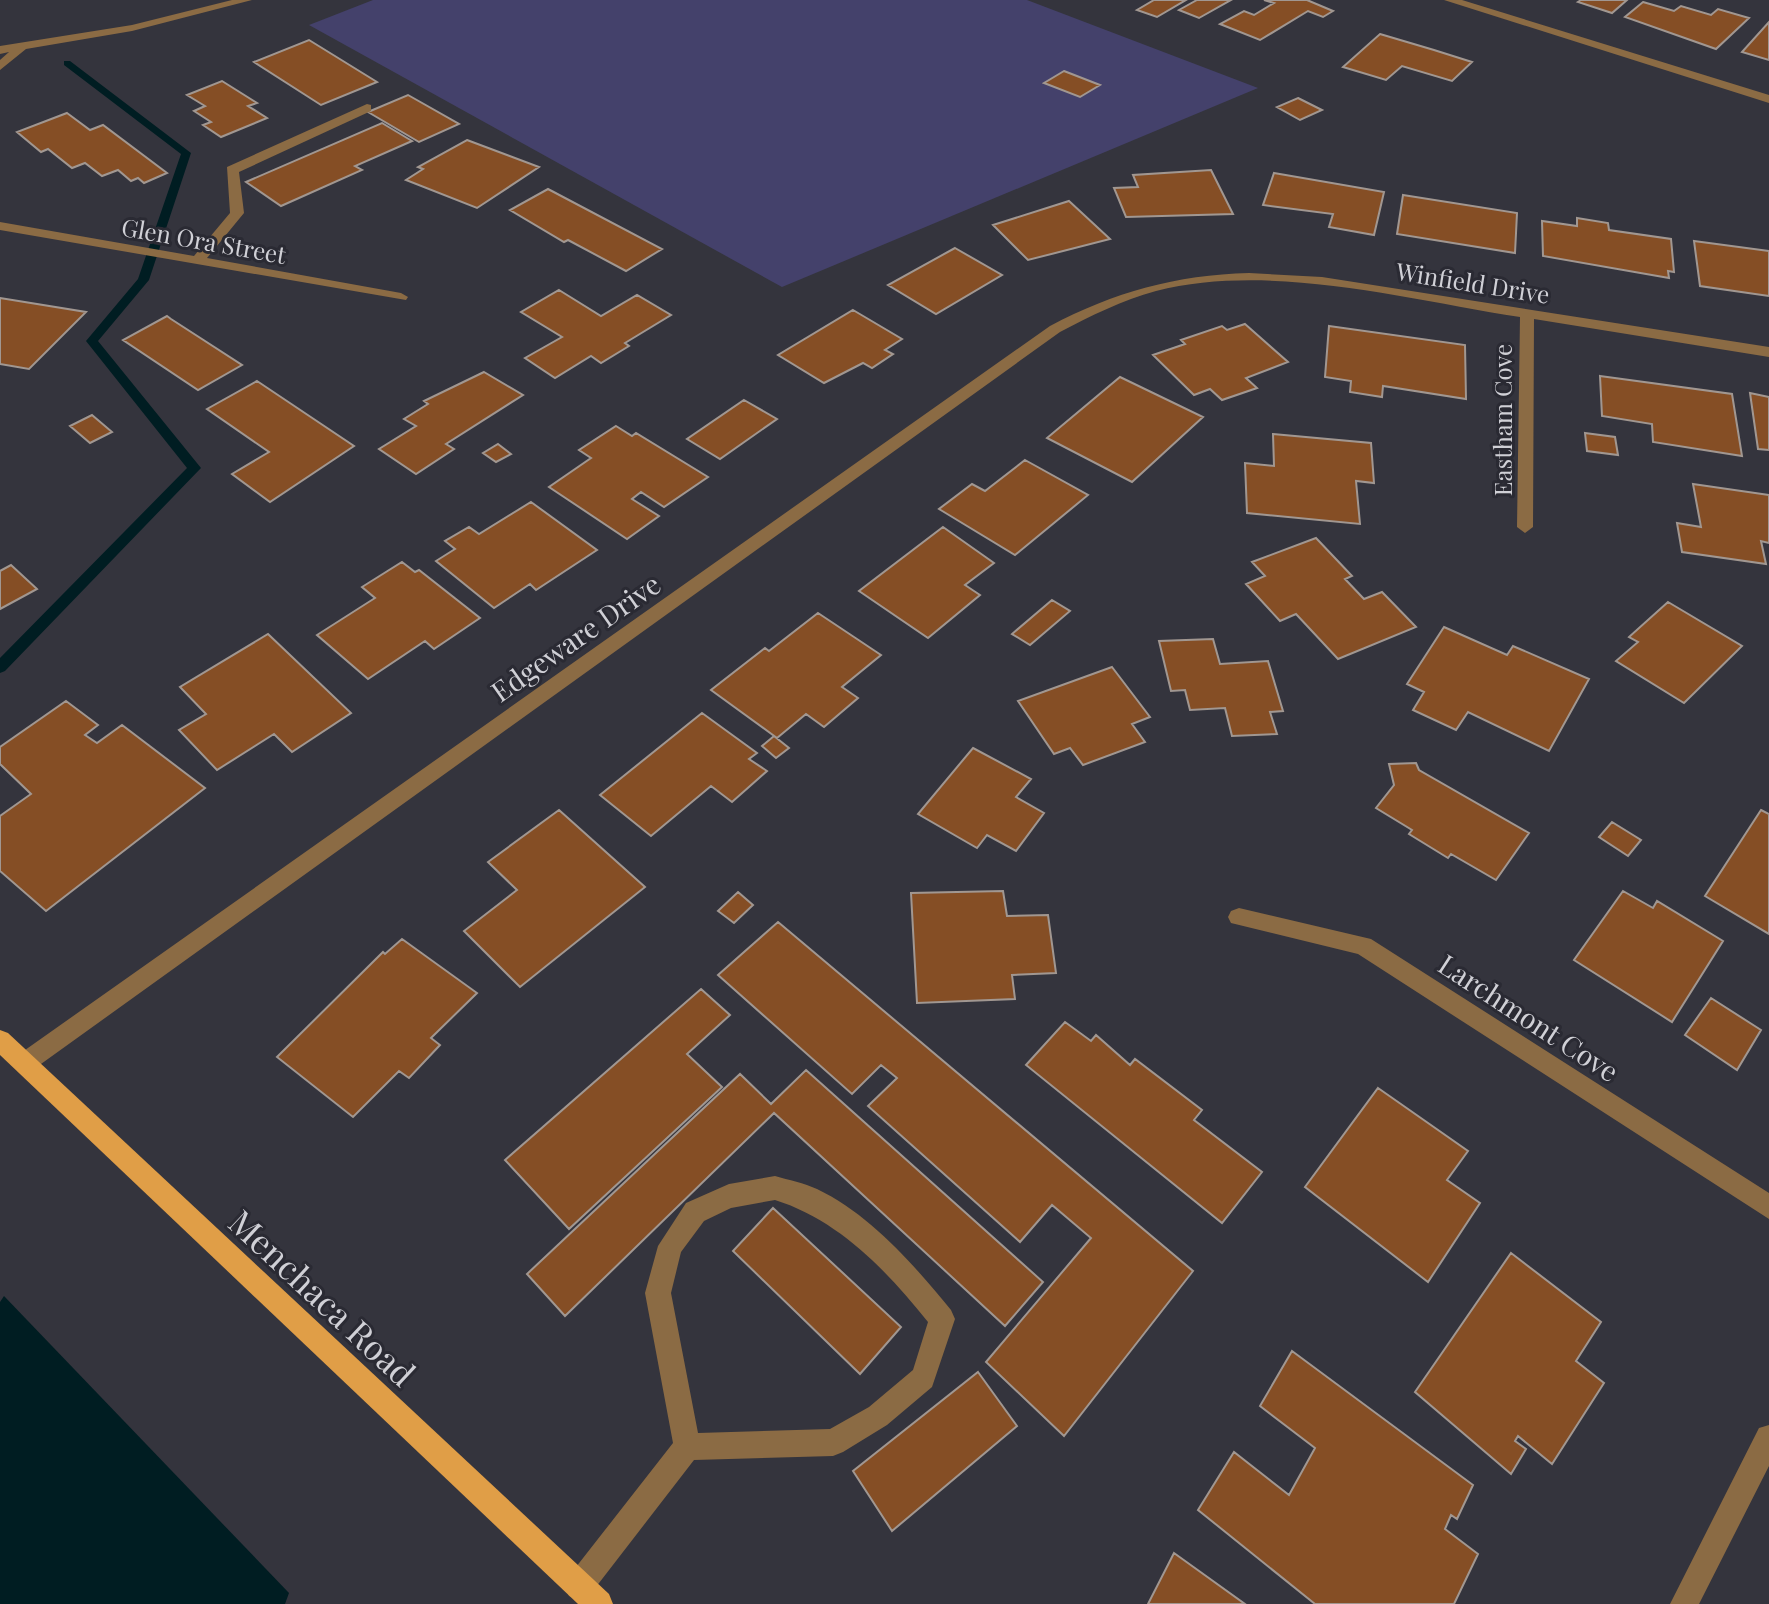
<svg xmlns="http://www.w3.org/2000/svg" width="1769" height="1604" font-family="'Playfair Display',serif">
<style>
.green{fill:#44416b}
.water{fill:#001d22}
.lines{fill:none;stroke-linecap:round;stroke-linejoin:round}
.stream{fill:#001d22;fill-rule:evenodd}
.building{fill:#854e25;stroke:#a19791;stroke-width:2}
.minor{fill:#8b6b44;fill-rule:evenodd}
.major{fill:#e09e47;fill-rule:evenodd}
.labels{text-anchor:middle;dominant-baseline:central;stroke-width:6;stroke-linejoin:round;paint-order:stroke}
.far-street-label{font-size:24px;fill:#d0d0d6;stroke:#2a2a33}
.street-label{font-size:28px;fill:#d0d0d6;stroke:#2a2a33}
.near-street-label{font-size:34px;fill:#d0d0d6;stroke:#2a2a33}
</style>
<rect width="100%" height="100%" fill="#34343d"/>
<!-- green -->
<path class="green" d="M373,0H1027L1258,88L782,287L309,25Z"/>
<!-- water -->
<path class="water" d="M4,1296L289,1593L285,1604H0V1302Z"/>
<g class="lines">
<!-- stream -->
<path class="stream" d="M64,61H70L191,153L149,280L98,341L201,468L5,671L0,673V658L187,468L86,341L138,279L181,154L64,65Z"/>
</g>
<!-- building -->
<path class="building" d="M1154,0H1186L1157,17L1137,10Z
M1197,0H1231L1199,18L1179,10Z
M1264,0H1307L1333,11L1323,17L1308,11L1260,40L1220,24L1244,11L1254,15L1274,3Z
M1581,0H1627L1612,13L1578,2Z
M1643,2L1674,11L1681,6L1711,15L1718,9L1749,18L1716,49L1625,17Z
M1769,22V60L1742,52Z
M1380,34L1434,50L1472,62L1452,81L1402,66L1386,80L1343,67Z
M309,40L377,82L321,105L254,62Z
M1064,71L1100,85L1080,97L1044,83Z
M222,81L257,103L248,106L267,118L221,137L203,125L211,122L194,111L205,106L187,95Z
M408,95L459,124L419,142L368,112Z
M1298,98L1322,110L1300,120L1277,107Z
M67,113L90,130L103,125L167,173L144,183L138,178L131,181L118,170L102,176L85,163L72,168L48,149L41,152L17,132Z
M382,123L412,141L355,166L362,170L281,206L246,182Z
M467,140L539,167L477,208L406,180L423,169L418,167Z
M1211,170L1233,214L1126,217L1114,188L1138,187L1133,175Z
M1274,173L1384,192L1374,235L1329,227L1333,214L1263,205Z
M548,189L662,249L626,271L568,240L564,242L510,210Z
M1403,195L1517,213L1515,253L1397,234Z
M1069,201L1110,239L1028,260L993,225Z
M1577,218L1608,223L1609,230L1671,239L1674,272L1668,271L1669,278L1543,256L1542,221L1577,226Z
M1694,241L1769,251V296L1700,286Z
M955,248L1002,275L936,314L888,285Z
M559,290L601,316L637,295L671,315L625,343L629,346L601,363L591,356L555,378L525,358L562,337L521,312Z
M0,298L86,312L29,369L0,364Z
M853,310L902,339L885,350L893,354L872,368L863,363L824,383L778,355Z
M167,316L171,319L242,365L198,390L123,340Z
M1245,324L1288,362L1246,378L1257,388L1222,400L1210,389L1194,395L1153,355L1185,344L1181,340L1222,326L1227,330Z
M1329,326L1465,345L1466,399L1383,386L1382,397L1350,392L1351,381L1325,377Z
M484,372L523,395L446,444L454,449L416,474L379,449L416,426L404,419L428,404L424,401Z
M1600,376L1732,394L1742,456L1653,442L1652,424L1602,416Z
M1120,377L1203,417L1132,482L1047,438Z
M257,381L354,446L270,502L232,474L269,452L207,409Z
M1750,393L1769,397V450L1758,449Z
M744,400L777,419L720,459L687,439Z
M92,415L112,432L90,443L70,426Z
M616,426L632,436L636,433L708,477L664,507L641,492L632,499L659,516L627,539L549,487L591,458L579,450Z
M1585,433L1615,437L1618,455L1587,451Z
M1273,434L1371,443L1374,483L1356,481L1360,524L1247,513L1245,463L1274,466Z
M498,444L511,454L496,462L483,453Z
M1025,460L1088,495L1015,555L939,509L972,484L985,491Z
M1693,484L1769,495V543L1761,541L1766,564L1682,552L1677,523L1701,527Z
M531,502L597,550L536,590L530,584L494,608L436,561L455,549L445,541L469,527L479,534Z
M943,527L994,563L965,585L980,595L928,638L859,591Z
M1316,538L1352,576L1345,579L1364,599L1382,592L1416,627L1338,659L1296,614L1280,621L1246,584L1265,576L1252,562Z
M402,562L415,572L419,570L480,618L434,649L425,641L368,679L317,635L375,598L362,587Z
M11,565L37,589L0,609V571Z
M1052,600L1070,611L1030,645L1012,634Z
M1668,602L1742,646L1684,703L1616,661L1638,642L1629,637Z
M818,613L881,655L842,687L858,698L824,727L806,714L777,738L711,690L765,648L769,651Z
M1444,627L1507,655L1513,646L1589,679L1549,751L1468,712L1456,730L1413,710L1424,692L1407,684Z
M268,634L351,713L292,752L274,734L217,770L179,730L206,714L180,687Z
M1213,639L1220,664L1268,661L1283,711L1270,712L1277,734L1232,736L1225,708L1190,710L1185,690L1171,691L1159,641Z
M1112,667L1150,717L1132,724L1145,742L1083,765L1070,748L1054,754L1018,701Z
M66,701L98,725L85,735L97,743L122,725L205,788L46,911L0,871V816L31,794L0,764V747Z
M702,713L757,753L749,759L767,771L732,802L711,786L651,836L600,795Z
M774,736L789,748L776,758L762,746Z
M973,748L1031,779L1016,797L1044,813L1016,851L987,835L977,848L918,814Z
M1416,763L1419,770L1529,833L1496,880L1451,854L1448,858L1409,834L1412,830L1376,808L1394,785L1389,764Z
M559,810L645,887L520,987L464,931L517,890L488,862Z
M1761,810L1769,814V934L1705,896Z
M1612,822L1641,840L1628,856L1599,837Z
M1003,891L1007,916L1048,915L1056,973L1012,975L1015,999L917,1003L911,893Z
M1623,891L1653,908L1657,901L1723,941L1672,1022L1574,960Z
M738,892L753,905L734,923L718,911Z
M778,922L1193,1271L1064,1436L986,1362L1091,1238L1052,1205L1020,1242L868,1106L897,1078L881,1065L852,1094L718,975Z
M402,939L477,993L431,1038L440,1045L409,1078L399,1071L353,1117L277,1057L383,952L385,954Z
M701,989L730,1015L687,1054L722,1087L569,1229L505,1160Z
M1711,998L1761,1030L1737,1070L1685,1035Z
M1065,1022L1091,1041L1096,1035L1130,1065L1135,1059L1202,1110L1194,1120L1262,1172L1222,1223L1026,1065Z
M806,1070L1043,1282L1005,1326L774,1113L565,1316L527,1274L740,1074L771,1104Z
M1378,1088L1468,1151L1447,1180L1480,1203L1428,1282L1305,1187Z
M773,1208L901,1327L860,1374L733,1251Z
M1511,1253L1601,1322L1576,1361L1604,1383L1552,1464L1518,1436L1515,1441L1526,1449L1511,1474L1415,1392Z
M1292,1351L1473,1485L1457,1519L1451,1515L1445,1529L1478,1554L1454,1604H1315L1198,1510L1234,1452L1289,1495L1315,1448L1260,1406Z
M978,1372L1017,1426L892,1531L853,1471Z
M1174,1553L1245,1604H1148Z"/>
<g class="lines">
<!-- minor -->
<path class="minor" d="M232,0H252L132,31L26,49L0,70V60L9,52L0,54V46L132,25Z
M1444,0H1462L1769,95V103Z
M367,104L371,105V111L239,172L244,213L207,258L401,293L408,297L406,300L0,230V222L194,256L230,213L227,167Z
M1249,273L1322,277L1769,347V357L1534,319L1533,527L1525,533L1517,527L1520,317C1405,299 1270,262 1156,291C1122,300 1091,316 1060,332L34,1069L26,1073L18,1069L15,1062L18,1055L1050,326C1114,292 1176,275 1249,273Z
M1239,908L1371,939L1769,1193V1219L1358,954L1231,923L1228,917L1231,911Z
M775,1176C789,1180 804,1183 817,1189C871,1215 914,1265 951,1310L955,1319L932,1387L887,1425L843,1452L833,1456L694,1460L589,1596L579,1600L569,1596L565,1586L569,1576L673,1443L645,1293L658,1246L686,1203L729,1184ZM775,1200C839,1220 887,1271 928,1322L913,1370L869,1407L830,1429L698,1433L671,1293L681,1252L704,1221L731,1208Z
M1769,1425V1466L1699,1604H1670L1759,1428Z"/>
<!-- major -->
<path class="major" d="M0,1030L8,1033L609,1594L613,1604H578L0,1055Z"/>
</g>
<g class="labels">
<!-- far-street labels -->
<g class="far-street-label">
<text transform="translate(204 240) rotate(10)">Glen Ora Street</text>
<text transform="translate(1473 282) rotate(9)">Winfield Drive</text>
<text transform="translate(1502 420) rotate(-90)">Eastham Cove</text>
</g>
<!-- street labels -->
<g class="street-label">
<text transform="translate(575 637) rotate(-35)">Edgeware Drive</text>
<text transform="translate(1529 1017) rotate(33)">Larchmont Cove</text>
</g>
<!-- near-street labels -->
<g class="near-street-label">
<text transform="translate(323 1297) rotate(43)">Menchaca Road</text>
</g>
</g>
</svg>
